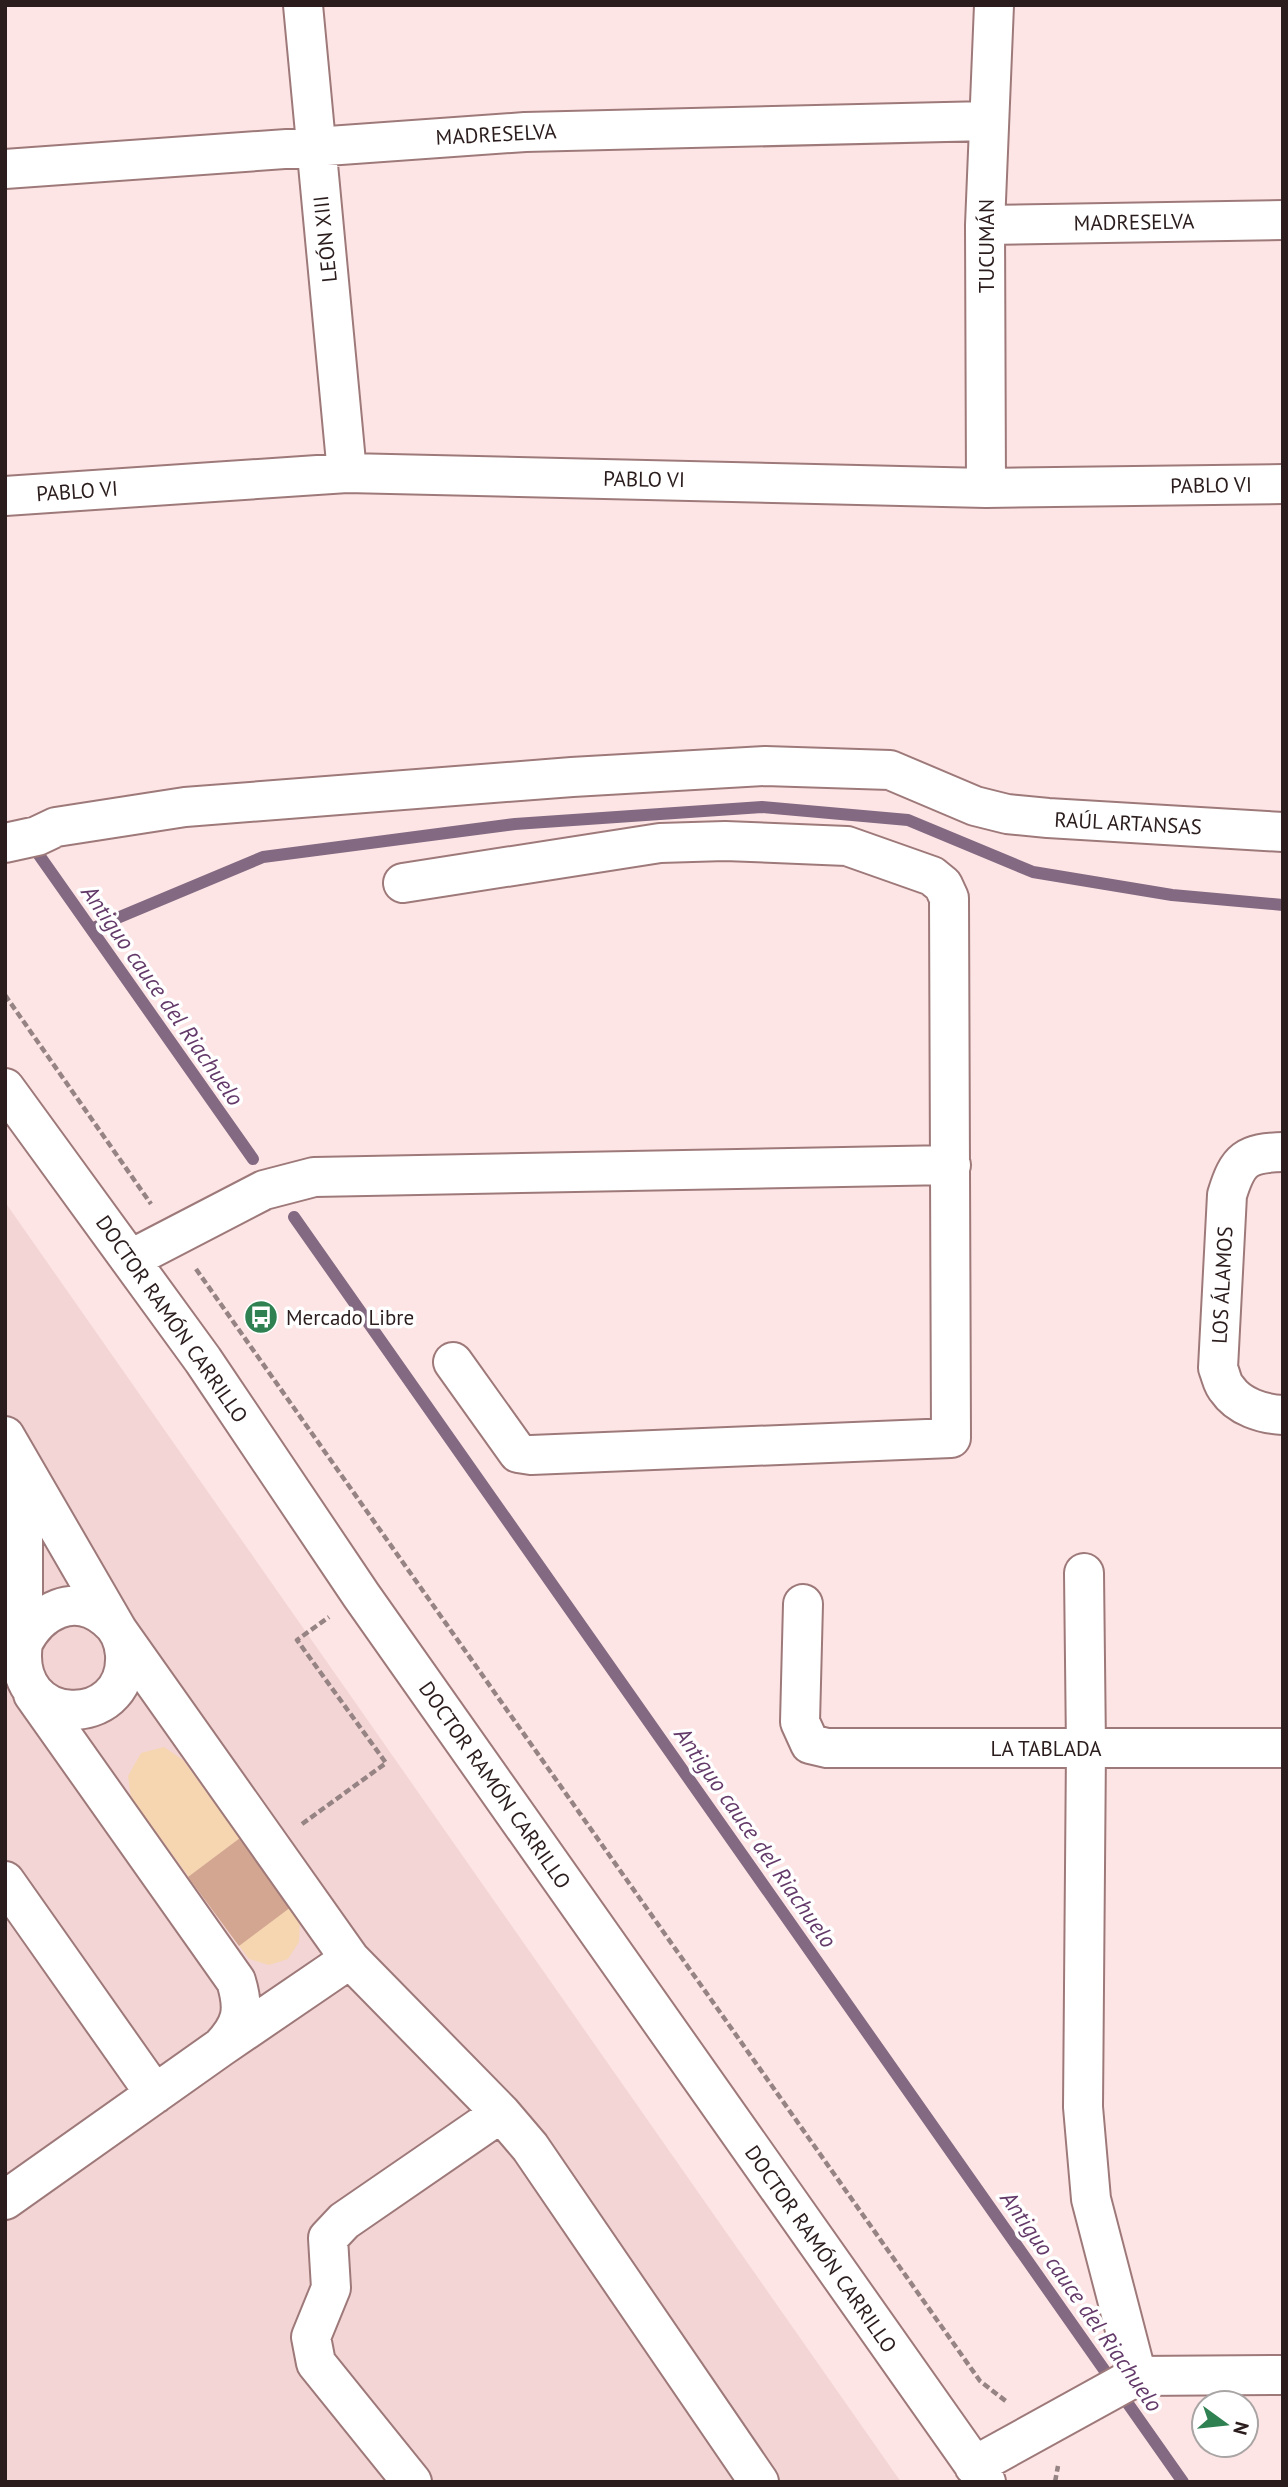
<svg xmlns="http://www.w3.org/2000/svg" width="1288" height="2487" font-family="'PT Sans',sans-serif">
<style>
.built{fill:#f3d5d5}
.green{fill:#f5d6b1}
.lines{fill:none;stroke-linecap:round;stroke-linejoin:round}
.stream{stroke:#836a82;stroke-width:12}
.building{fill:#d3a692}
.minor-casing{stroke:#9e797a;stroke-width:42}
.path{stroke:#968383;stroke-width:4.5;stroke-dasharray:7 3.5;stroke-linecap:butt}
.minor{stroke:#fff;stroke-width:38}
.labels{text-anchor:middle;dominant-baseline:central;stroke-width:7;stroke-linejoin:round;paint-order:stroke}
.street-label{font-size:21px;fill:#2b1d1d;stroke:#fff}
.poi-label{font-size:21px;fill:#2b1d1d;stroke:#fff;text-anchor:start}
.water-label{font-size:23px;font-style:italic;fill:#633a69;stroke:#fff}
</style>
<rect width="100%" height="100%" fill="#fee5e5"/>
<!-- built -->
<path class="built" d="M5,1202L901,2482H5Z"/>
<!-- green -->
<path class="green" d="M164,1747L183,1760L300,1920L299,1942L288,1959L269,1965L249,1959L131,1798L128,1776L141,1753Z"/>
<g class="lines">
<!-- stream -->
<path class="stream" d="M39,855L253,1159
M91,929L263,857L515,824L762,807L908,820L1033,872L1172,895L1283,905
M294,1217L1183,2482"/>
</g>
<!-- building -->
<path class="building" d="M240,1838L291,1907L239,1946L188,1877Z"/>
<g class="lines">
<!-- minor casing -->
<g class="minor-casing">
<path id="minor" d="M303,5L347,473
M5,169L525,132L988,121
M985,225L1283,220
M986,488L985,225L994,5
M5,496L347,473L986,488L1283,484
M5,843L37,836L56,827L185,807L572,777L765,766L890,770L975,806L1007,814L1048,818L1283,832
M403,883L660,843L725,841L847,846L932,876L943,885L949,898L951,1438L531,1455L518,1453L453,1362
M5,1088L203,1360L361,1595L986,2482
M1283,1152C1246,1153 1238,1159 1227,1195L1218,1368C1221,1375 1222,1384 1227,1389C1239,1407 1263,1414 1283,1415
M131,1259L264,1190L314,1177L951,1165
M5,1436L118,1631L350,1959L221,2047L5,2200
M18,1469L23,1503V1643C10,1730 129,1730 125,1655C124,1641 118,1627 106,1618C74,1592 39,1611 23,1643
M1084,1573L1086,1748L1083,2107L1091,2199L1137,2376
M803,1604L800,1722L810,1744L827,1748H1283
M33,1694L236,1981C245,2010 242,2025 221,2047
M5,1881L155,2094
M350,1959L501,2113L530,2147L759,2482
M1137,2376L1283,2375
M974,2466L1137,2376
M412,2482L316,2363L311,2337L331,2288L328,2238L344,2221L501,2113"/>
</g>
<!-- path -->
<path class="path" d="M5,995L151,1204
M196,1269L980,2381L1007,2402
M302,1824L386,1763L297,1640L329,1617
M1055,2482L1058,2466"/>
<!-- minor -->
<use href="#minor" class="minor"/>
</g>
<!-- icons -->
<defs>
<g id="bus-disc" transform="scale(1.75)"><circle r="9.5" fill="#2f8152" stroke="#fff"/><path d="M-5-6H5V4H4V6H2V4H-2V6H-4V4H-5ZM-3.5-4V0h7V-4ZM-3.5 1.2v1.5H-2V1.2ZM2 1.2v1.5H3.5V1.2Z" fill="#fff"/></g>
</defs>
<g fill-rule="evenodd">
<use href="#bus-disc" x="261" y="1317"/>
</g>
<g class="labels">
<!-- street labels -->
<g class="street-label">
<text transform="translate(496 134) rotate(-3)">MADRESELVA</text>
<text transform="translate(1134 222) rotate(-1)">MADRESELVA</text>
<text transform="translate(325 239) rotate(-96)">LEÓN XIII</text>
<text transform="translate(986 246) rotate(-90)">TUCUMÁN</text>
<text transform="translate(644 479) rotate(1)">PABLO VI</text>
<text transform="translate(1211 485) rotate(-1)">PABLO VI</text>
<text transform="translate(77 491) rotate(-4)">PABLO VI</text>
<text transform="translate(1128 823) rotate(3)">RAÚL ARTANSAS</text>
<text transform="translate(1222 1285) rotate(-87)">LOS ÁLAMOS</text>
<text transform="translate(172 1319) rotate(55)">DOCTOR RAMÓN CARRILLO</text>
<text x="1046" y="1748">LA TABLADA</text>
<text transform="translate(495 1785) rotate(55)">DOCTOR RAMÓN CARRILLO</text>
<text transform="translate(821 2249) rotate(55)">DOCTOR RAMÓN CARRILLO</text>
</g>
<!-- poi labels -->
<g class="poi-label">
<text x="286" y="1317">Mercado Libre</text>
</g>
<!-- water labels -->
<g class="water-label">
<text transform="translate(163 995) rotate(55)">Antiguo cauce del Riachuelo</text>
<text transform="translate(756 1837) rotate(55)">Antiguo cauce del Riachuelo</text>
<text transform="translate(1082 2301) rotate(55)">Antiguo cauce del Riachuelo</text>
</g>
</g>
<!-- border -->
<rect width="1288" height="2487" fill="none" stroke="#2b1d1d" stroke-width="14"/>
<!-- north arrow -->
<g transform="translate(1225 2424) rotate(105)"><circle r="33" fill="#ffffff" stroke="#aaa5a5" stroke-width="2"/>
<path d="M0-5L12 26L0 18L-12 26Z" fill="#2f8152"/>
<text y="-10" font-size="19" font-weight="bold" text-anchor="middle" fill="#2b1d1d">N</text>
</g>
</svg>
